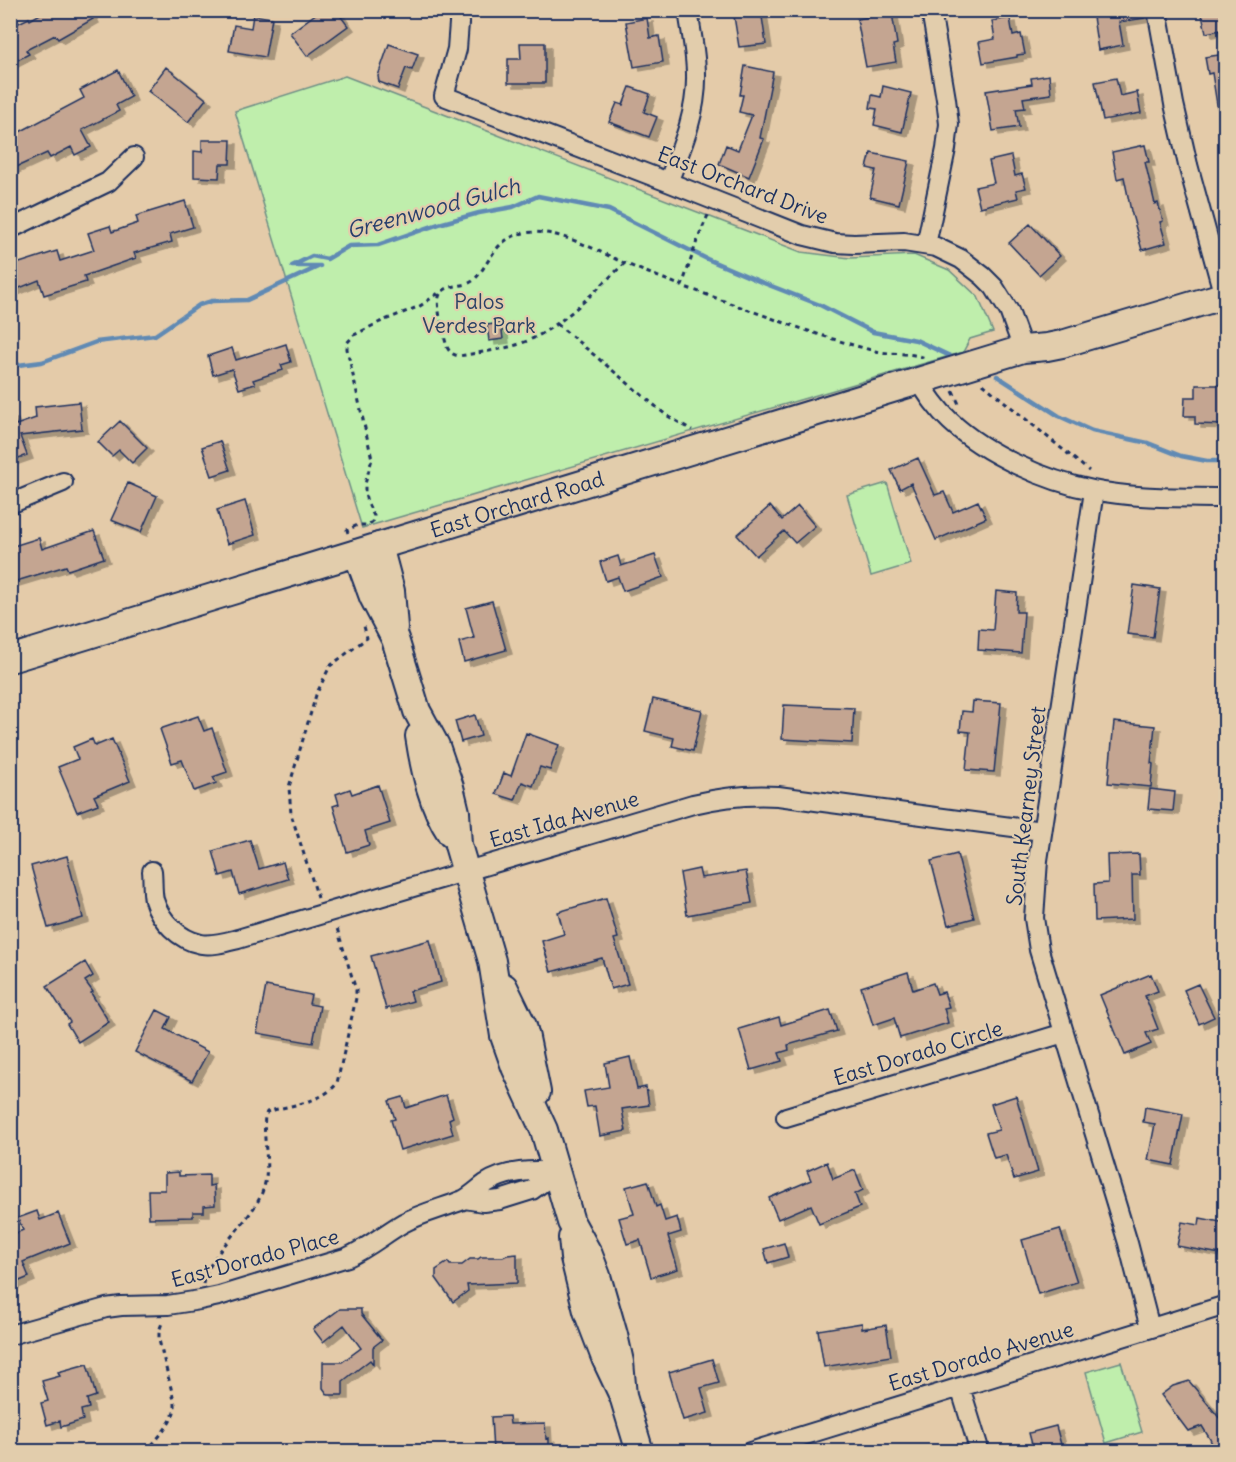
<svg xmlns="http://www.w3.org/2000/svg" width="1236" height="1462" font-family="Delius,sans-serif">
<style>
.green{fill:#bfeeac;stroke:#6d8e85;stroke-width:1.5}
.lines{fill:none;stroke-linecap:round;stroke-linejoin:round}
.stream{stroke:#618ab4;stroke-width:4.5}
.building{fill:#c4a591;stroke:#1b2f5e;stroke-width:1.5;filter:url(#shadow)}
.street-casing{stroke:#1b2f5e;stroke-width:22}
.secondary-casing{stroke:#1b2f5e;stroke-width:30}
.path{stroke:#1b2f5e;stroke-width:3;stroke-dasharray:4.5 4.5;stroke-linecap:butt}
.street{stroke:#e2cdac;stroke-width:18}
.secondary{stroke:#e2cdac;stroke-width:26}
.labels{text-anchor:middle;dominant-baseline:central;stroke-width:4.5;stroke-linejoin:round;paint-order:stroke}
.street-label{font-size:21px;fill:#1b2f5e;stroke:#e2cdac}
.park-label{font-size:21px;fill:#2b4266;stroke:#e2cdac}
.water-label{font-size:22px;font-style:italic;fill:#273e6c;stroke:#e2cdac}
</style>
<defs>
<filter id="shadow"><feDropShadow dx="6" dy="4" stdDeviation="0" flood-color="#0004"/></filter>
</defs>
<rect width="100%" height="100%" fill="#e4cba9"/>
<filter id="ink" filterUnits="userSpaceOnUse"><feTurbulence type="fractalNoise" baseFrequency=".0167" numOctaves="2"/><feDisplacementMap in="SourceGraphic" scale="12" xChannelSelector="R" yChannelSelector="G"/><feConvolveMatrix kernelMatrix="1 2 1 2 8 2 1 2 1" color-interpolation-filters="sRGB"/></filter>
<g filter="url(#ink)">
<!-- green -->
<path class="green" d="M345,76L801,252L850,258L914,255L949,270L978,297L993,332L970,339L963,352L362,528L235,111Z
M887,483L911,564L871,576L847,495Z
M1121,1362L1142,1432L1106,1443L1086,1372Z"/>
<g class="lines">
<!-- stream -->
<path class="stream" d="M10,366L42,362L96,342L155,335L199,305L212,301L247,300L320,266H292L312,256L327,259L349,246L378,245L439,224L479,213L513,207L538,196L609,210L707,259L761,282L820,305L873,332L916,340L950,356
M997,376L1059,416L1092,431L1148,443L1181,456L1207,461H1226"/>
</g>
<!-- building -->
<path class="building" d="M47,10H88L93,19L58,39L55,35L26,50L29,54L10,64V27L29,18L30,20Z
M321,10H336L348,26L307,56L290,33Z
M733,10H761L766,44L739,47Z
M1092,10H1143L1144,18L1119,22L1123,45L1098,50Z
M1201,10H1226V29L1206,33Z
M892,13L897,44L893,45L896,62L866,67L857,19Z
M253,15L272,18L265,57L229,51L234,25L251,28Z
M647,18L650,38L659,36L663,62L634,67L626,22Z
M1010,18L1013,36L1021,34L1025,54L1017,55V57L983,63L979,42L995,39L992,21Z
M520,43H545V83H508V59H521Z
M389,44L418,54L412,70L406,68L398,89L379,82L378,76Z
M1226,54V111H1218L1212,73L1208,74L1205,57Z
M745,66L773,72L760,138L764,139L749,177L719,164L726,145L738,150L752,115L739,112L743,95H740Z
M166,67L206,99L188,122L148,91Z
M118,70L131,97L116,105L119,111L82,130L91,147L75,155L71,147L50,158L47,153L10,170V137L84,98L80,90Z
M1049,75L1051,94L1023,98L1025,108L1016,109L1019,127L993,131L986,91L1032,84L1031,78Z
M1116,78L1120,96L1137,92L1141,113L1103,120L1095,82Z
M883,86L911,93L902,132L874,125L877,109L870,108L872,95L881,97Z
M630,87L650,94L644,112L657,117L649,137L609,122L617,103L623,105Z
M202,140H231L230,164H220L219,178L194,177V151L202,152Z
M1145,145L1149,162H1145L1155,204L1158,203L1163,221L1160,222L1166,243L1142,250L1131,211L1124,177L1117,179L1112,152Z
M871,153L909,161L899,204L870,197L876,170L867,168Z
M1011,156L1015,176L1022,174L1026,188L1016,190L1018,198L980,207L975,187L994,183L989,161Z
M185,201L193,227L170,234L172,242L134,253L136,258L84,276L86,282L44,295L39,280L10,292V266L57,251L60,261L94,250L88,233L110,226L112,232L138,223L136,216Z
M1030,224L1060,256L1039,275L1009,243Z
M501,323L503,339L489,341L487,325Z
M286,344L291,362L281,365L283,370L253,380L255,384L239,389L232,369L213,375L208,356L232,348L236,360Z
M1196,385H1226V425L1195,424V416H1184L1185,397H1196Z
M79,402L82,429L20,436L27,455L10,461V415H12L16,425L36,418L35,407Z
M120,421L147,448L132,463L119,450L112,456L98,442Z
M220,441L230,470L212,476L202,447Z
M918,458L935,495L944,492L953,512L978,501L986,518L936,540L911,483L900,489L891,470Z
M128,483L157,496L141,532L111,520Z
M245,501L255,535L227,544L217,510Z
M770,506L782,520L798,506L815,526L795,543L784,531L756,556L737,535Z
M94,531L104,558L68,570L66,566L10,583V547L39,538L42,549Z
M655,555L663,577L623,591L618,577L606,581L600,562L618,556L621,566Z
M1134,585L1160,589L1153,637L1127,634Z
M996,591L1017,593L1016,612H1024L1021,653L978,650L979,629L993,630Z
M492,601L506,650L464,662L459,642L474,638L466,608Z
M653,699L702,710L693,751L672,746L674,738L645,731Z
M973,701L1001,703L994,772L966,770L970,732L960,731L962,711L972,712Z
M784,705L854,708L852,743L782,739Z
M475,715L481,736L461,742L455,721Z
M198,716L204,731L212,728L227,772L213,777L216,783L194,791L182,760L172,763L160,729Z
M1114,722L1155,726L1151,763L1153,764L1151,787L1108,783Z
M526,733L559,745L550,770L540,767L533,786L522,782L515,800L496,794L504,773L511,776Z
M92,739L95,746L112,739L130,781L94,796L98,804L77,812L58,767L78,759L73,747Z
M378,785L390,823L365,831L369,845L347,852L333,806L339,804L336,794L350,789L352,794Z
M1150,789L1175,792L1173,811L1148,809Z
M250,840L259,869L283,862L288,879L239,894L233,872L220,876L213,851Z
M957,854L974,918L948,925L931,861Z
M1139,854L1140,875H1132L1133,919L1095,921L1094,884L1108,883L1107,855Z
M67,856L83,918L48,928L31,866Z
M699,869L701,878L746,871L752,903L687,915L680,873Z
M606,898L618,938L614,939L628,984L611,989L602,958L551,972L542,941L564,934L558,912Z
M430,940L441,982L410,991L413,1001L386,1009L371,956Z
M85,962L93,976L85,981L93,992L91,993L109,1022L78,1042L67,1024L70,1022L47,986Z
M908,972L913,990L933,983L937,994L944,992L949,1007L944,1008L948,1023L900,1038L894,1018L873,1025L861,987Z
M1151,974L1158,991L1145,996L1158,1029L1146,1033L1151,1044L1125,1055L1100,995Z
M1198,984L1214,1017L1199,1024L1184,990Z
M266,986L311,995L309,1004L320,1006L313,1043L257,1033Z
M157,1010L171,1017L165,1029L208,1052L192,1081L135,1052Z
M830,1010L837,1031L788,1045L789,1050L779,1053L782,1061L751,1070L739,1029L779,1017L781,1025Z
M630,1057L637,1089L646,1087L649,1105L622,1109L626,1131L600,1136L595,1106L587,1107L584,1091L609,1087L605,1063Z
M446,1095L453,1117L449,1119L453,1134L400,1150L391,1120L395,1119L389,1101L403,1097L406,1108Z
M1016,1096L1038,1172L1014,1179L1006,1155L994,1158L986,1133L999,1130L991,1104Z
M1145,1107L1183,1114L1173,1165L1148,1160L1155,1124L1143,1122Z
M827,1162L833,1179L855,1170L863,1190L855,1194L860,1207L819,1224L811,1205L778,1219L769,1198L811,1180L807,1171Z
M179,1172V1176L209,1175V1186L214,1185L215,1205L204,1206V1212H193V1217L149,1218L148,1190H165V1173Z
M648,1181L656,1207L660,1205L665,1221L677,1217L681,1232L668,1236L678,1269L651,1277L640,1240L627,1244L619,1218L634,1214L626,1187Z
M37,1211L40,1220L58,1213L70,1243L23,1262L29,1277L10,1285V1232L12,1235L23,1230L18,1218Z
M1200,1218L1226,1223V1255L1177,1246L1182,1222L1199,1225Z
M1060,1229L1077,1282L1038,1294L1022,1240Z
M784,1243L788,1257L768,1263L764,1249Z
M517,1254V1283L467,1285L468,1291L453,1302L436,1278V1270L448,1262L450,1265H462L470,1259H478L481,1257H503L507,1255Z
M340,1309H361V1314L382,1340L373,1347V1364L370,1360L343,1381V1395H328L323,1388V1362H342L361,1348L344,1325L323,1342L313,1329Z
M862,1323V1329L886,1325L891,1356L824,1367L818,1330Z
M712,1359L719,1383L701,1388L708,1413L683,1420L669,1372Z
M87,1364L96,1396L87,1399L89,1408L81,1410L83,1420L61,1427L60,1421L47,1425L41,1403L48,1401L42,1381L60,1376L58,1372Z
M1189,1381L1226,1426V1452H1215L1210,1439L1202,1426L1188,1431L1161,1395L1173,1386Z
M509,1416L510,1424L545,1423L546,1439L549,1438V1452H493L491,1417Z
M1056,1426L1063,1452H1034L1029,1433Z"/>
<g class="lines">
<!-- street casing -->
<g class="street-casing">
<path id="street" d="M460,10L457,49L444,96L668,182L802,235L835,243L854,244L904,242L936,247L961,259L983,276L994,287L1009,311L1023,349
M1157,10L1174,104L1188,165L1224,296
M668,182C682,147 697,113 696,75C696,53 691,32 688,10
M10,229L108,182L134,157
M926,245L946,149L949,124L946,99L931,10
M919,381C928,395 937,409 950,421C985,454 1045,481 1093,490C1136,499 1182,497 1226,498
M1094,491L1038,860L1034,918L1039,950L1128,1243L1150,1328
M10,504L63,482
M152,871C153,880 152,891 154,900C160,920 179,940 201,944C213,946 226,942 238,939L693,804C722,797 747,794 778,796L1042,831
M786,1117L1064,1033
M465,1199L483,1202L500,1200L532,1190L557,1172
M10,1335L106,1308L121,1306L168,1305L200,1300L219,1296L348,1257C368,1248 384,1234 403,1223C422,1213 443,1208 463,1200C471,1196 478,1189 485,1184C506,1170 533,1170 557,1172
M960,1387L980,1452
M750,1452L1226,1305"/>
</g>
<!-- secondary casing -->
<g class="secondary-casing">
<g id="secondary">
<path d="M379,546L391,591L394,627"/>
<path d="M357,553L373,597L395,639L417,711L436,746L450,787L456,812L458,845L492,961L504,1036L515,1067L544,1130L571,1222L589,1255L597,1276L614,1335L620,1362L623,1396"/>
<path id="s1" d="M10,659L1023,349L1047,347L1062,344L1226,295"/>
<path d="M419,736C424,769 432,806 451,834"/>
<path d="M504,987L523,1026L526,1038L537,1092"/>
<path d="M572,1238L574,1258L587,1311L605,1358L623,1396L640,1452"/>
</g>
</g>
<!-- path -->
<path class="path" d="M708,215L697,241L682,286C746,308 809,334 875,351C892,355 909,352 925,358
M625,263C596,289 563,326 527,341C506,350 481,352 459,356C453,355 450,353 447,347C444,336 436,307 439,297C440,293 443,290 448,288C456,285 467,286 474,280C486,268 491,251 505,241C538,217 591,248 622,262C642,271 662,278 682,286
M557,324L666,415L692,430
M983,384L1089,471
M953,391L959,404
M348,533L347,530L358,525H367L372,522L374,516L367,502L365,494V484L372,459L347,349V343L354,335L380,322L420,306L440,292
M318,898L291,814L289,787L316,695L330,666L367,638L364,626
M203,1284C208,1255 249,1223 261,1195C273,1168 262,1143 265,1116L267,1112C289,1105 323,1103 337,1083L356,998V990L336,925
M146,1452C156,1439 176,1421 175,1404L159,1340V1331L162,1323"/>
<!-- street -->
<use href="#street" class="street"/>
<!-- secondary -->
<use href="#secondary" class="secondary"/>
</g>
</g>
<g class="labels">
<!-- street labels -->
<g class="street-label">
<text transform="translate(743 185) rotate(21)">East Orchard Drive</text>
<text stroke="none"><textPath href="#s1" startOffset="530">East Orchard Road</textPath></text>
<text transform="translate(1026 806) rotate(-83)">South Kearney Street</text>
<text transform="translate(564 819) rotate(-16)">East Ida Avenue</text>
<text transform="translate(918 1053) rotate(-17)">East Dorado Circle</text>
<text transform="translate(255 1258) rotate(-15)">East Dorado Place</text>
<text transform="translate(981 1356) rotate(-17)">East Dorado Avenue</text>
</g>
<!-- park labels -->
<g class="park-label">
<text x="479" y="301">Palos<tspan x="479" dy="24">Verdes Park</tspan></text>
</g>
<!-- water labels -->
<g class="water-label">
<text transform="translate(433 208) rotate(-15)">Greenwood Gulch</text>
</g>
</g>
<!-- margin -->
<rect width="1236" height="1462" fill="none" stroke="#e2cdac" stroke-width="36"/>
<rect x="18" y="18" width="1200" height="1426" fill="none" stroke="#1b2f5e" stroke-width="2" filter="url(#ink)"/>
</svg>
